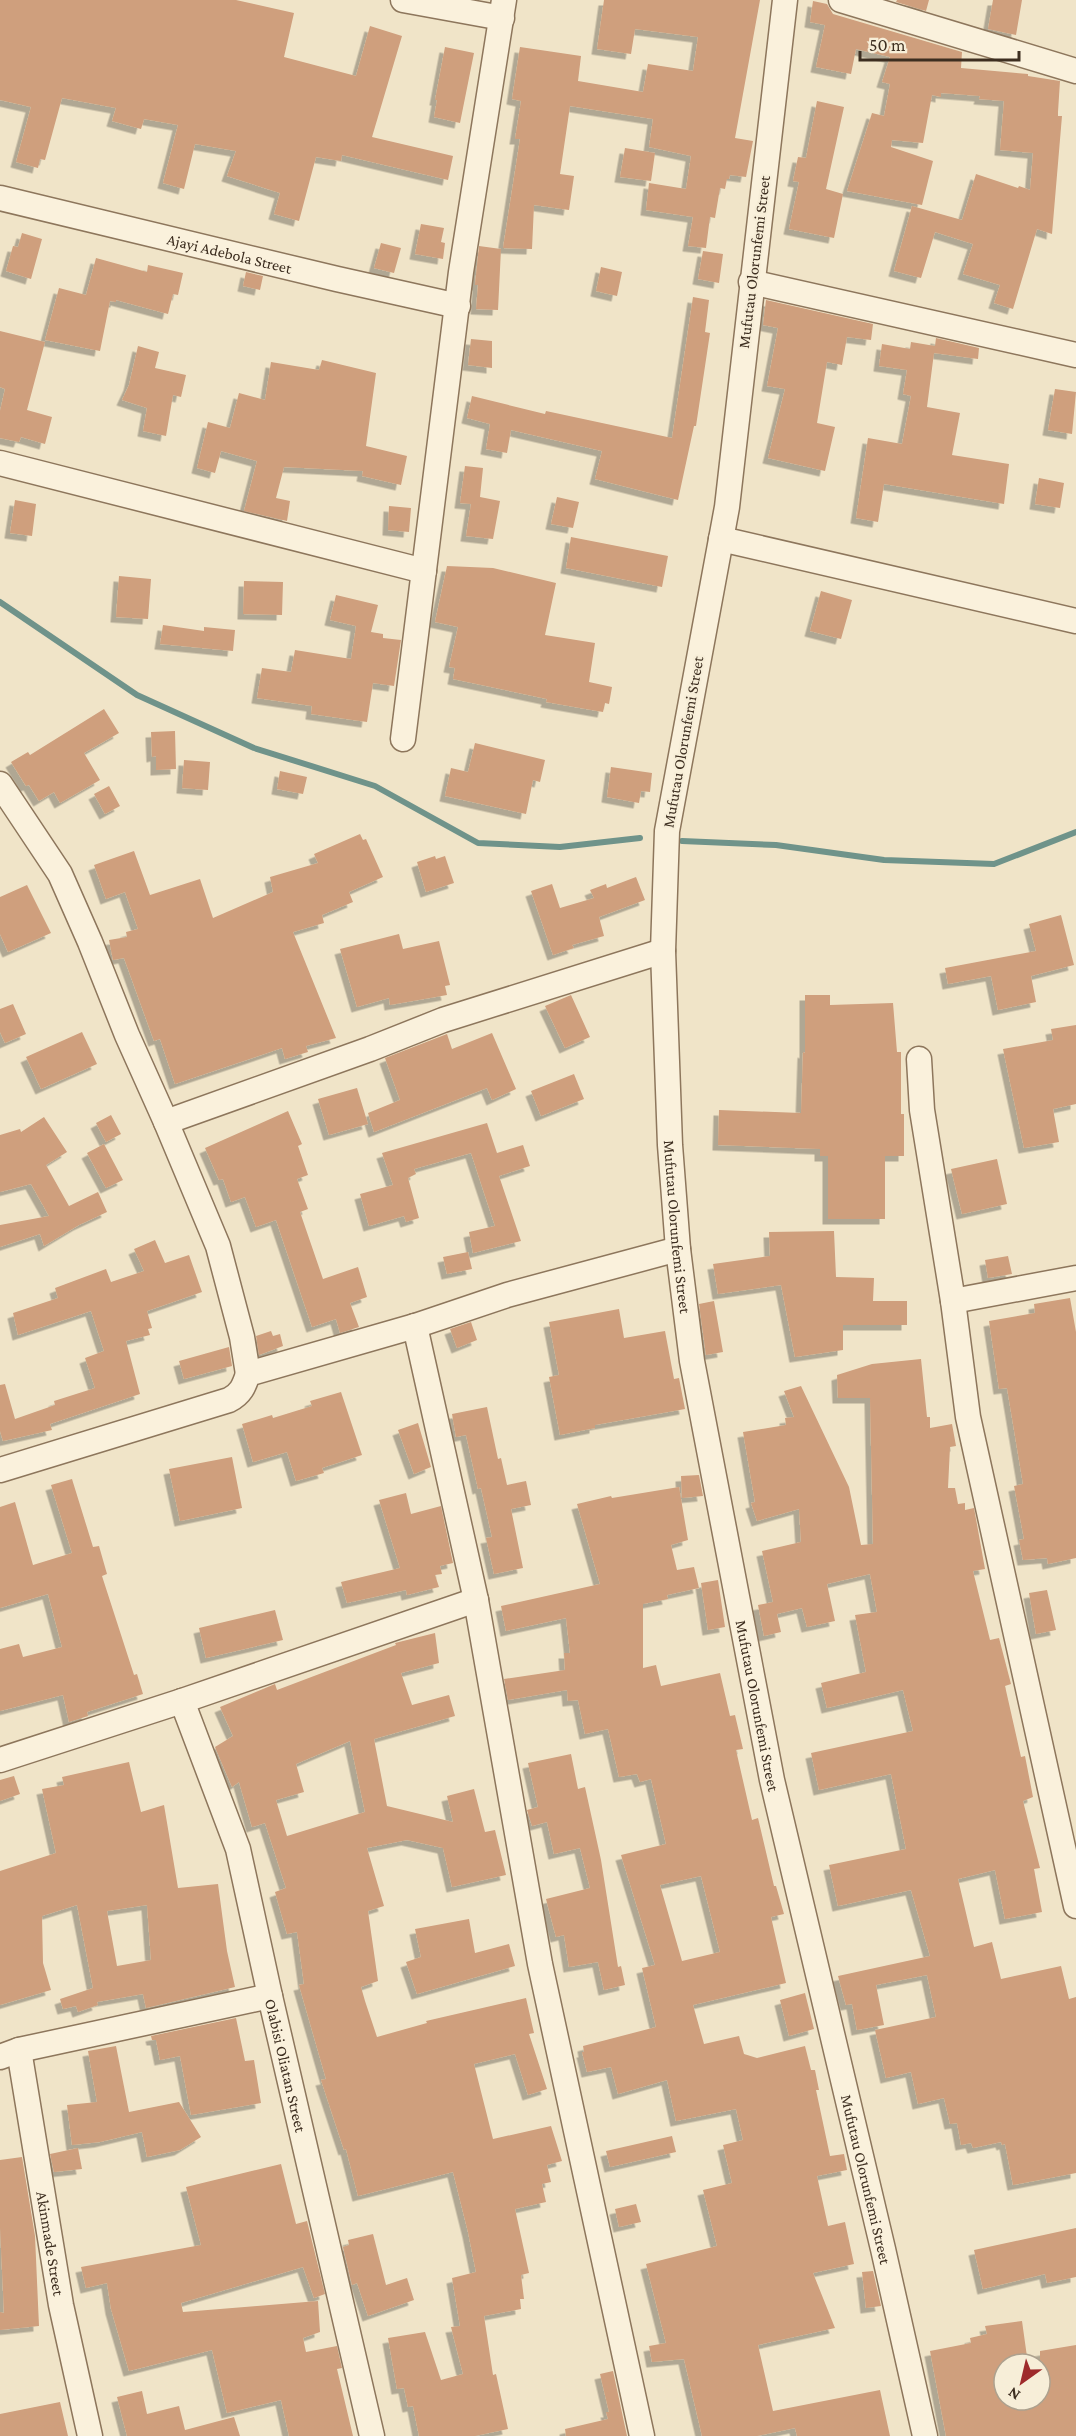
<svg xmlns="http://www.w3.org/2000/svg" width="1076" height="2436" font-family="'Crimson Pro',serif">
<style>
.lines{fill:none;stroke-linecap:round;stroke-linejoin:round}
.stream{stroke:#6f938a;stroke-width:6}
.building{fill:#cf9f7d;fill-rule:evenodd;filter:url(#shadow)}
.street-casing{stroke:#8d765c;stroke-width:27}
.street{stroke:#faf1dc;stroke-width:24}
.labels{text-anchor:middle;dominant-baseline:central;stroke-width:4.5;stroke-linejoin:round;paint-order:stroke}
.street-label{font-size:16px;fill:#3d2e20;stroke:#f7eed8}
</style>
<defs>
<filter id="shadow"><feDropShadow dx="-5.5" dy="5.5" stdDeviation="0" flood-color="#0004"/></filter>
</defs>
<rect width="100%" height="100%" fill="#f0e4c8"/>
<g class="lines">
<!-- stream -->
<path class="stream" d="M0,602L137,695L254,748L375,786L478,843L560,847L640,838
M682,841L776,845L884,860L994,864L1076,832"/>
</g>
<!-- building -->
<path class="building" d="M0,0H236L294,13L284,57L356,76L370,26L402,36L372,137L453,156L448,180L342,155L341,161L316,157L299,221L274,214L280,193L227,176L236,151L195,144L184,189L163,183L178,125L144,119L141,129L112,121L116,108L62,98L45,160L40,159L38,168L16,162L31,107L0,100Z
M604,0H760L735,138L753,141L746,177L730,175L729,179H727L725,189L720,188L715,218L710,217L706,248L688,246L693,217L646,210L649,183L686,189L691,156L649,147L653,119L570,106L560,174L574,176L569,210L534,205L532,249L503,248L520,139H515L521,101L512,99L520,47L581,56L578,81L643,92L648,64L693,71L698,37L635,29L631,54L597,49Z
M897,0H929L926,11L896,2Z
M993,0H1022L1016,35L988,29Z
M813,1L827,4L833,14L962,52L961,68L1028,74V76L1060,81L1058,112V116H1062L1052,234L1037,229L1013,309L994,303L1000,285L963,274L973,244L935,232L921,278L894,271L912,206L962,220L976,174L1018,188L1019,186L1030,190L1033,153L1000,150L1004,101L979,99L980,96L941,93V97L932,95L923,143L892,140L891,147L933,161L922,205L847,191L872,113L884,116L890,84L882,82L890,57L856,49L851,74L816,67L825,25L810,22Z
M445,47L474,53L460,123L434,117L437,100H435Z
M817,101L844,107L826,189L843,194L834,238L789,229L799,182L793,181L798,157L806,158Z
M625,148L655,153L651,181L620,177Z
M421,224L444,228L441,242L445,243L443,259L415,254Z
M22,233L42,239L31,279L6,271L13,246L18,247Z
M381,243L401,248L394,273L374,268Z
M479,246L501,249L498,310L476,309L478,285H475Z
M703,251L723,254L719,283L698,279Z
M96,258L147,272L148,265L183,273L178,295L173,294L168,314L116,300V302L110,301L100,351L45,340L59,288L86,295Z
M601,267L622,272L617,296L596,291Z
M246,272L263,276L260,290L243,286Z
M693,297L709,300L705,332L710,333L696,426H694L678,500L595,479L602,451L511,430L507,453L486,449L490,424L467,418L472,396L545,414L546,411L672,438Z
M766,300L873,324L871,340L847,337L842,365L827,362L817,423L835,427L825,471L768,458L785,389L767,386L778,328L763,325Z
M0,331L45,342L27,410L52,417L45,444L21,437L19,442L0,438V411L5,389L0,387Z
M936,338L979,348L978,359L934,353L927,407L960,413L952,455L1009,464L1004,504L884,484L878,522L856,518L868,438L902,444L911,396L903,394L907,370L879,366L882,344L910,349L911,342L935,346Z
M471,339L492,341V368L468,365Z
M138,346L159,352L155,368L186,375L181,397L173,395L166,436L143,431L147,408L122,400L129,385Z
M322,360L376,373L366,446L407,456L401,485L362,476L363,471L284,467L276,498L290,501L287,521L244,511L257,461L221,451L215,473L197,468L208,422L230,428L239,393L265,400L271,362L319,370Z
M1055,389L1076,392L1072,434L1048,430Z
M465,466L483,468L480,497L500,501L493,539L466,536L471,504L460,503Z
M1039,478L1064,483L1060,508L1035,504Z
M557,497L579,502L573,528L551,524Z
M15,500L36,504L32,536L10,533Z
M389,506L411,508L409,532L388,530Z
M571,537L668,556L662,587L566,568Z
M447,566L493,568L556,583L545,635L595,643L589,682L612,687L609,704L605,703L603,712L546,702L547,699L453,679L455,668L449,667L458,627L435,622Z
M119,576L151,579L148,619L116,617Z
M244,581L283,582L282,615L243,614Z
M821,591L852,600L841,639L810,631Z
M336,595L378,605L371,632L383,634V638L401,640L394,686L373,683L367,722L311,714L312,706L257,698L262,668L291,672L295,650L351,659L356,626L330,620Z
M163,625L204,631V627L235,630L233,651L160,644Z
M104,709L119,733L84,753L100,780L60,803L54,792L39,801L29,785L26,786L11,762L28,752L30,755Z
M175,731L176,769L156,770V756L152,757L151,732Z
M475,743L545,760L540,782L533,780L526,814L445,796L451,768L468,772Z
M184,760L210,762L208,790L182,788Z
M611,767L652,773L650,792L641,791L639,803L607,797Z
M280,771L307,777L303,794L277,789Z
M109,786L120,806L105,814L94,794Z
M360,834L363,840L366,839L383,877L349,892L353,902L322,915L324,923L293,932L336,1038L306,1046L308,1052L285,1059L282,1048L175,1084L160,1039L154,1041L124,958L113,960L109,940L127,937L126,932L138,929L125,892L106,899L94,865L134,851L150,895L200,879L213,918L273,892L270,877L318,863L314,854Z
M435,856L436,859L445,856L454,883L426,892L417,862Z
M636,877L645,900L599,917L604,936L572,945L574,948L553,955L531,891L552,884L560,908L594,898L590,890L606,884L607,888Z
M27,885L51,933L8,952L0,934V897Z
M1061,915L1074,965L1031,976L1036,1002L998,1010L991,976L948,984L945,968L1036,951L1029,924Z
M399,934L403,949L439,941L450,985L445,986L447,995L390,1005L389,998L357,1007L340,949Z
M571,995L590,1037L565,1048L545,1006Z
M805,995H830V1005L893,1003L897,1052H901V1114H904V1156H885V1219H828V1156H820V1149L718,1145L719,1110L801,1113L803,1052L805,1053Z
M13,1004L26,1034L5,1043L0,1032V1009Z
M1076,1025V1104L1053,1109L1059,1142L1024,1148L1003,1049L1053,1040L1051,1029Z
M82,1032L97,1064L41,1089L26,1057Z
M492,1033L516,1089L492,1100L487,1088L374,1132L368,1113L400,1100L385,1058L447,1034L452,1049Z
M574,1074L584,1099L541,1116L531,1091Z
M357,1088L368,1124L329,1135L318,1099Z
M288,1111L302,1144L298,1146L308,1175L297,1179L308,1209L300,1212L323,1279L358,1267L367,1297L350,1303L359,1327L340,1333L336,1319L312,1327L276,1220L256,1227L245,1197L231,1202L223,1179L219,1180L205,1148Z
M111,1115L121,1134L106,1142L96,1123Z
M44,1117L67,1152L46,1165L69,1206L98,1192L107,1212L79,1225L44,1246L40,1234L0,1247V1225L49,1216L31,1184L0,1192V1135L20,1129L21,1132Z
M487,1123L497,1153L523,1145L530,1166L499,1176L521,1241L473,1253L469,1232L495,1226L471,1153L414,1169L416,1174L408,1178L419,1218L406,1222L404,1216L369,1226L360,1194L393,1185L382,1153Z
M104,1144L123,1180L106,1188L87,1153Z
M997,1159L1007,1204L962,1214L951,1169Z
M834,1231L836,1277L874,1278L873,1301H907V1325H843V1350L795,1357L781,1285L718,1294L713,1264L770,1256L769,1232Z
M155,1240L165,1263L189,1255L202,1292L147,1311L152,1328L148,1329L150,1335L126,1341L140,1394L50,1424L52,1430L3,1441L0,1431V1385L5,1384L15,1419L55,1405L54,1401L95,1388L85,1358L104,1351L91,1311L18,1335L13,1313L58,1298L55,1288L106,1269L111,1282L144,1271L134,1249Z
M468,1252L472,1269L447,1274L443,1257Z
M1008,1256L1012,1274L988,1278L985,1260Z
M1070,1298L1076,1332V1558L1048,1564L1047,1558L1023,1560L1019,1540L1024,1539L1014,1486L1023,1484L1007,1388L999,1389L989,1321L1035,1313L1034,1304Z
M714,1301L723,1352L706,1355L699,1304Z
M619,1309L624,1338L665,1331L674,1379L679,1378L685,1409L595,1425V1428L560,1435L549,1377L559,1375L549,1322Z
M471,1322L477,1340L457,1348L450,1329Z
M271,1331L273,1336L280,1334L283,1346L259,1355L256,1336Z
M229,1347L232,1366L184,1379L179,1361Z
M921,1359L927,1417H930V1428L952,1424L956,1446L950,1447L948,1488H955L958,1504L965,1503V1510L974,1508L976,1519L985,1569L973,1571L990,1640L999,1638L1011,1684L1005,1686L1021,1757L1025,1756L1033,1797L1023,1801L1040,1868L1034,1869L1042,1912L1005,1919L995,1870L958,1879L974,1947L992,1942L1001,1979L1061,1966L1069,1999L1076,1997V2173L1013,2185L1005,2144L1002,2145L1001,2142L973,2148L971,2143L961,2145L957,2123L950,2124L944,2098L918,2104L911,2072L886,2078L875,2030L936,2017L927,1975L876,1985L884,2025L857,2030L852,2004L846,2005L838,1976L930,1956L911,1890L838,1906L829,1865L906,1849L891,1774L819,1790L811,1753L913,1731L903,1690L827,1708L821,1683L866,1672L855,1615L877,1612L870,1574L827,1584L835,1621L807,1627L802,1608L777,1614L781,1632L764,1636L758,1605L773,1602L762,1551L801,1542L799,1509L757,1521L751,1503L755,1502L743,1432L786,1425L785,1418L794,1417L784,1391L801,1386L849,1487L861,1545L873,1544L870,1398H838L837,1375L872,1364Z
M341,1392L362,1455L322,1468L324,1473L296,1481L287,1452L253,1462L242,1424L272,1415L273,1418L312,1406L310,1401Z
M487,1407L498,1459L501,1458L507,1485L526,1481L531,1505L511,1509L523,1568L494,1574L486,1538L492,1537L481,1488L478,1489L466,1435L456,1437L452,1414Z
M418,1423L431,1467L414,1474L398,1430Z
M232,1457L242,1508L180,1521L169,1469Z
M699,1475L703,1496L682,1498L681,1476Z
M72,1479L93,1547L99,1546L107,1574L102,1576L134,1675L137,1674L143,1694L87,1712L88,1716L69,1722L63,1695L0,1711V1649L19,1644L23,1657L62,1647L48,1594L0,1608V1507L15,1502L33,1565L72,1553L51,1485Z
M679,1487L688,1540L671,1545L677,1570L694,1567L699,1588L667,1595L668,1599L643,1604V1668L656,1665L661,1686L720,1673L730,1716L735,1715L743,1749L736,1750L752,1820L758,1818L774,1886H776L784,1914L771,1917L786,1983L693,2005L704,2044L739,2036L744,2054L757,2058L805,2046L811,2070H815L819,2090H816L830,2156L844,2154L847,2170L817,2176L828,2226L845,2222L854,2264L813,2273L835,2328L758,2345L773,2411L880,2390L890,2436H797L795,2428L757,2436H702L684,2359L652,2362L649,2346L666,2343L646,2264L717,2246L703,2190L732,2183L723,2145L743,2140L736,2109L676,2121L667,2080L618,2094L611,2067L587,2072L582,2052H584L583,2046L656,2027L642,1968L655,1965L621,1855L666,1844L651,1779L640,1782L637,1774L619,1777L608,1729L585,1734L578,1700L568,1701L567,1690L508,1700L504,1679L565,1670L564,1653H570L566,1618L506,1631L501,1606L600,1584L577,1504L611,1496L612,1498ZM701,1876L720,1952L682,1961L660,1885Z
M406,1493L411,1514L441,1506L453,1563L440,1566L442,1574L435,1575L439,1587L407,1595L406,1590L347,1603L341,1582L400,1568L379,1500Z
M718,1580L725,1627L708,1630L701,1583Z
M1047,1590L1056,1630L1036,1634L1029,1593Z
M275,1610L283,1640L206,1658L199,1628Z
M435,1633L439,1663L401,1673L412,1705L449,1695L455,1716L374,1739L387,1806L453,1822L447,1796L474,1789L485,1832L495,1830L506,1875L452,1887L443,1848L407,1840L367,1848L384,1906L368,1911L378,1981L361,1987L365,2001L377,2037L427,2023L426,2021L526,1998L534,2033L529,2034L547,2089L528,2095L515,2054L474,2064L493,2139L551,2126L562,2161L547,2165L551,2182L542,2184L546,2202L515,2209L529,2273L521,2275L524,2299H520L521,2309L484,2316L493,2375L496,2374L508,2429L475,2436H419L413,2406L408,2407L404,2388L397,2389L388,2338L425,2332L441,2380L463,2374L451,2327L460,2326L452,2278L476,2272L468,2232L453,2172L358,2196L346,2149L344,2150L321,2080L326,2079L299,1985L304,1984L297,1932L287,1934L275,1892L286,1888L265,1823L252,1827L239,1782L232,1787L215,1747L233,1736L220,1707L275,1684L277,1690L396,1645L395,1643ZM350,1741L365,1812L287,1836L276,1800L304,1792L296,1764Z
M571,1754L578,1789L585,1787L601,1860L618,1967L621,1966L625,1985L604,1990L598,1962L569,1967L564,1935L556,1937L546,1899L590,1888L580,1848L554,1854L547,1822L532,1826L527,1810L538,1807L528,1763Z
M129,1762L141,1812L164,1805L178,1888L218,1884L227,1951L235,1987L146,2008L143,1994L97,2002L98,2005L78,2012L76,2006L63,2009L60,1999L93,1988L77,1905L42,1916L43,1963L51,1990L0,2005V1871L56,1853L42,1789L64,1785L62,1777ZM147,1905L151,1960L117,1966L107,1911Z
M14,1776L20,1794L0,1801V1780Z
M469,1919L475,1953L509,1944L515,1966L417,1994L406,1962L421,1957L415,1929Z
M805,1993L814,2029L789,2036L780,2000Z
M236,2018L245,2061L254,2060L261,2103L191,2115L180,2056L160,2060L156,2040H152L151,2036Z
M116,2046L129,2112L179,2102L201,2137L180,2150L147,2157L142,2132L100,2142L72,2145L67,2105L97,2102L88,2051Z
M672,2136L676,2152L610,2167L606,2151Z
M78,2148L82,2169L54,2172L50,2154Z
M22,2157L35,2236L39,2326L0,2330V2312L4,2313L0,2227V2160Z
M281,2164L296,2224L307,2221L325,2294L314,2298L303,2267L181,2303L183,2312L318,2301L320,2332L303,2338L306,2352L337,2346L342,2368L337,2369L353,2436H289L281,2400L227,2413L212,2350L129,2371L111,2309L107,2283L86,2288L81,2267L201,2245L186,2187Z
M636,2204L641,2222L619,2227L615,2209Z
M1076,2228V2277L1047,2283L1045,2274L983,2289L974,2250Z
M373,2234L386,2285L407,2278L414,2300L368,2316L357,2283L352,2285L343,2247L349,2245L348,2240Z
M873,2271L881,2306L866,2308L862,2272Z
M1022,2321L1028,2364H1004V2400H1040V2351L1076,2345V2436H946L930,2351L971,2343L970,2338L987,2334L985,2326Z
M613,2371L627,2436H566L565,2429L608,2419L606,2412H609L600,2374Z
M142,2391L147,2414L179,2406L185,2430L234,2417L240,2436H127L117,2397Z
M60,2402L68,2436H0V2414Z"/>
<g class="lines">
<!-- street casing -->
<g class="street-casing">
<g id="street">
<path d="M403,0L502,18"/>
<path id="s1" d="M785,0L727,507L667,831L663,951L670,1145L678,1249L692,1361L772,1780L883,2249L925,2436"/>
<path d="M841,0L1076,71"/>
<path id="s2" d="M0,198L337,279L458,306"/>
<path d="M751,282L1076,355"/>
<path d="M0,463L424,571"/>
<path d="M721,539L1076,621"/>
<path d="M403,739L461,272L504,0"/>
<path d="M0,784L60,874L90,942L127,1035L166,1122L218,1246L242,1337L248,1374"/>
<path d="M919,1059L922,1110L953,1301L968,1417L1076,1906"/>
<path d="M166,1122L370,1049L443,1020L663,951"/>
<path d="M953,1301L1076,1278"/>
<path d="M415,1326L476,1600L540,1964L642,2436"/>
<path d="M0,1470L229,1400C241,1394 244,1386 248,1374L415,1326L507,1295L678,1249"/>
<path id="s3" d="M182,1701L238,1849L270,1996L372,2436"/>
<path d="M0,1760L182,1701L476,1600"/>
<path id="s4" d="M19,2050L61,2305L90,2436"/>
<path d="M0,2057L19,2050L270,1996"/>
</g>
</g>
<!-- street -->
<use href="#street" class="street"/>
</g>
<g class="labels">
<!-- street labels -->
<g class="street-label">
<text stroke="none"><textPath href="#s2" startOffset="236">Ajayi Adebola Street</textPath></text>
<text transform="translate(754 262) rotate(-83)">Mufutau Olorunfemi Street</text>
<text transform="translate(683 742) rotate(-80)">Mufutau Olorunfemi Street</text>
<text stroke="none"><textPath href="#s1" startOffset="1236">Mufutau Olorunfemi Street</textPath></text>
<text stroke="none"><textPath href="#s1" startOffset="1722">Mufutau Olorunfemi Street</textPath></text>
<text stroke="none"><textPath href="#s3" startOffset="380">Olabisi Oliatan Street</textPath></text>
<text stroke="none"><textPath href="#s1" startOffset="2208">Mufutau Olorunfemi Street</textPath></text>
<text stroke="none"><textPath href="#s4" startOffset="196">Akinmade Street</textPath></text>
</g>
</g>
<!-- north arrow -->
<g transform="translate(1022 2382) rotate(214)"><circle r="28" fill="#f7eed8" stroke="#ada18e" stroke-width="1.5"/>
<path d="M0-4.5L10 22L0 15L-10 22Z" fill="#9e2a2b"/>
<text y="-9" font-size="16" font-weight="bold" text-anchor="middle" fill="#3d2e20">N</text>
</g>
<!-- scale -->
<path d="M860 51v9h159v-9" fill="none" stroke="#3d2e20" stroke-width="3"/>
<text x="869" y="51" font-size="18" fill="#3d2e20" stroke="#f7eed8" stroke-width="4.5" paint-order="stroke">50 m</text>
</svg>
